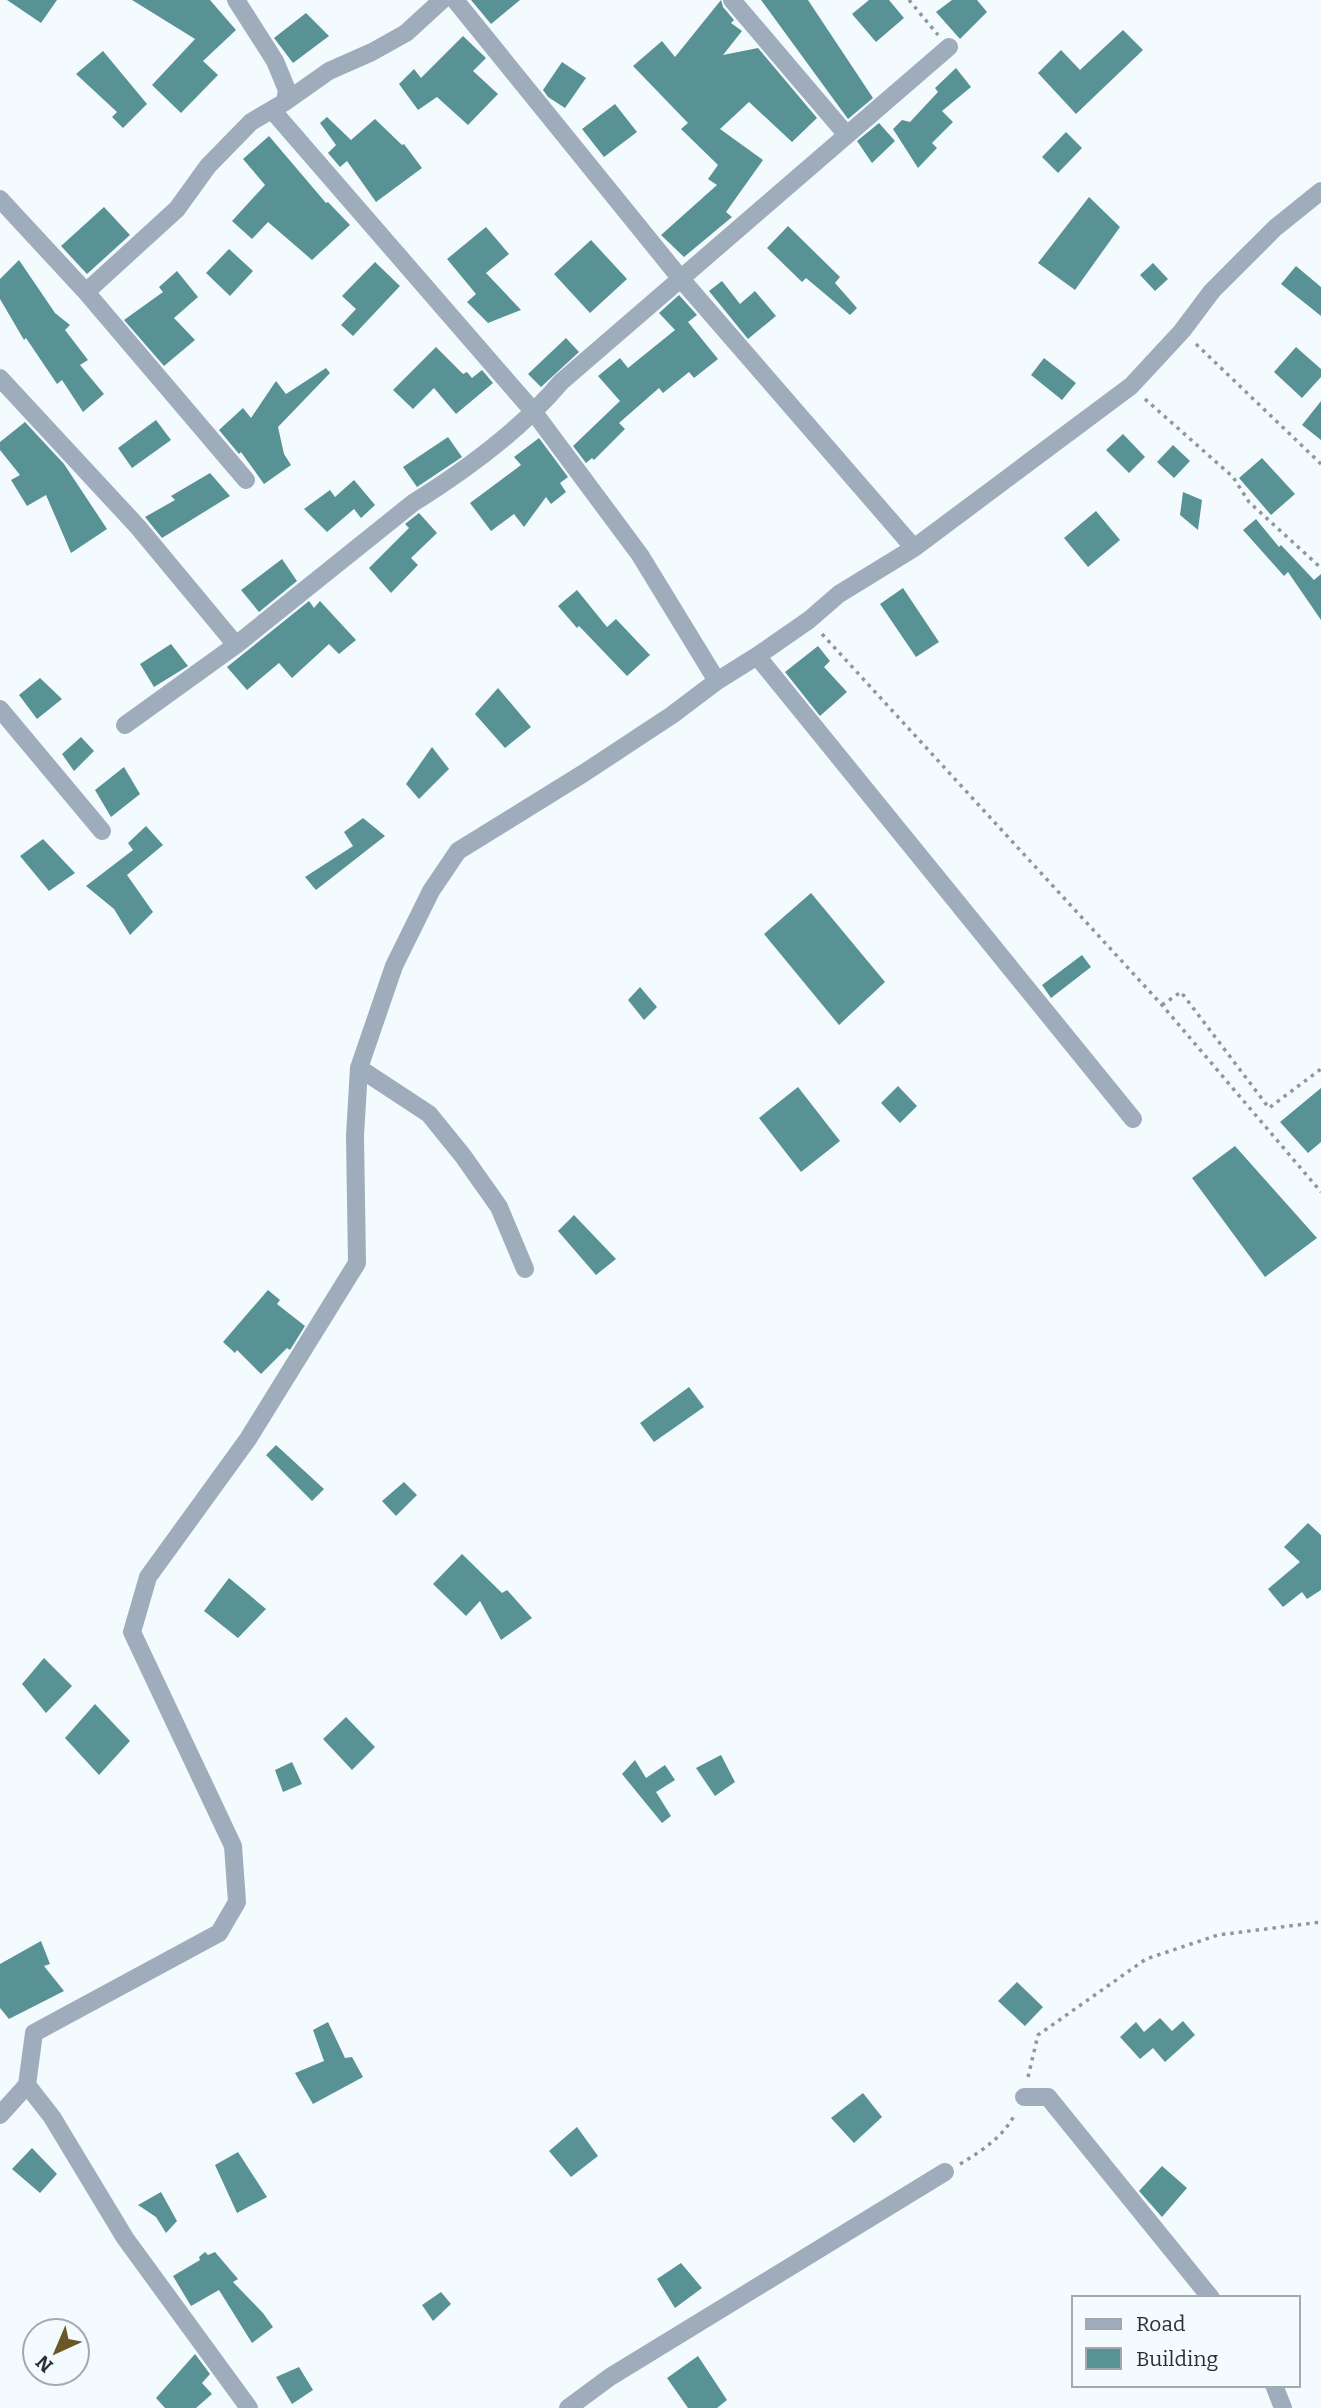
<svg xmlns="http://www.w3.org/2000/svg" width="1321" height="2408" font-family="Bitter,serif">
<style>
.building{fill:#599294}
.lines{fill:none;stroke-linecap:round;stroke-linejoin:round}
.path{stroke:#90979a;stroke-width:3.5;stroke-dasharray:3.5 5;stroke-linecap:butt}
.minor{stroke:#9facbb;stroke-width:18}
</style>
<rect width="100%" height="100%" fill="#f4fbfe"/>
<!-- building -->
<path class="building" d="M7,0H57L41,23Z
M132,0H210L236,30L203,61L218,75L181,113L152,85L195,39Z
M471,0H520L491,24Z
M721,0L723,7L734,20L731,23L742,31L723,55L758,48L817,118L792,142L749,102L720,129L763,160L726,212L732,217L684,257L661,235L717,185L708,179L718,165L681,129L688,123L633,66L662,41L675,57Z
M761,0H808L873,98L848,119Z
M869,0H889L904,18L876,42L852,14Z
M952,0H977L987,12L960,39L936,12Z
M306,13L329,36L293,63L274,38Z
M1123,30L1143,50L1076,114L1038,73L1061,50L1080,70Z
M463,36L486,58L473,71L498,94L468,125L437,97L418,110L399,84L414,69L421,78Z
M103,51L147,104L123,128L112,117L117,112L76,74Z
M562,62L586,78L565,108L548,97L543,90Z
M956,68L971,87L942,111L953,122L932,143L937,148L918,168L893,129L902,120L910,122L938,92L935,88Z
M615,104L637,132L604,157L582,129Z
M327,117L351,140L375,119L402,145L404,144L422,168L376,202L347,161L340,167L328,153L336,145L320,123Z
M879,123L895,141L872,163L857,141Z
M1066,132L1082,148L1058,173L1042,157Z
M269,136L326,203L328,202L350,225L312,260L268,222L252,239L232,221L265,185L243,159Z
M1089,197L1120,227L1075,290L1038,263Z
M104,207L130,235L87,274L61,246Z
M788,226L840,277L835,283L857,308L850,315L806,278L802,282L767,248Z
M486,227L509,254L486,273L521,310L488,323L467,302L476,294L447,259Z
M591,240L627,279L590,313L554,274Z
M229,249L253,271L230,296L206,273Z
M19,260L55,313L70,325L65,330L88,360L80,365L104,394L83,412L62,380L57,384L26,338L24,340L0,299V279Z
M375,262L400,286L353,336L341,325L356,309L342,296Z
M1153,263L1168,279L1155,291L1140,275Z
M1296,266L1321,287V316L1281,284Z
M177,271L198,297L174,318L195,340L164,366L124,320L163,292L159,287Z
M722,281L740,304L755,291L776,316L748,339L709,291Z
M679,295L697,315L688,322L718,359L694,378L689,372L663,393L659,388L619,423L625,429L594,460L592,458L586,463L573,446L620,401L598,376L620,358L628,368L675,330L659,313Z
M566,338L579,352L541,387L528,374Z
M436,347L463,374L467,372L472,378L482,370L493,383L456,414L434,388L413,409L393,390Z
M1296,347L1321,369V377L1302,398L1274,372Z
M1044,358L1076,383L1062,400L1031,375Z
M326,368L330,373L278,427L284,454L291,465L264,484L241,452L239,454L219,430L243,408L251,418L276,381L286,394Z
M1321,401V440L1302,425Z
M156,420L171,440L132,468L118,448Z
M25,422L64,464L107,529L71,553L46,495L27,506L11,480L20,475L0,450V442Z
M1123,434L1145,457L1129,473L1106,450Z
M448,437L462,457L417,487L403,467Z
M539,438L568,477L560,483L566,492L551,504L546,497L524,527L514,514L491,531L470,503L521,465L514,457Z
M1173,445L1190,461L1174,478L1157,462Z
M1262,458L1295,494L1271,515L1239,478Z
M210,473L230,496L162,538L145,517L175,500L171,496Z
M354,480L375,505L361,518L354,509L327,532L304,509L330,490L335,497Z
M1183,492L1202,500L1198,530L1180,515Z
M1096,511L1120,540L1088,567L1064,538Z
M419,513L437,533L411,558L418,565L391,593L369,568L409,528L405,524Z
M1256,519L1279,547L1281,545L1314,580L1321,574V620L1288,572L1284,576L1243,530Z
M282,559L297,581L259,612L241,590Z
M903,588L939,642L916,657L880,604Z
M577,590L607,627L616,619L650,655L627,676L579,626L577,628L558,606Z
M309,601L314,608L320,601L356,640L339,654L329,644L292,678L279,663L247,690L227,667Z
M171,644L188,666L154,687L140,664Z
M818,646L830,661L824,667L847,692L820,716L785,672Z
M40,678L62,699L37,719L19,695Z
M498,688L531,727L505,748L475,714Z
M81,737L94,751L74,771L62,754Z
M432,747L449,769L419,799L406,784Z
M124,767L140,794L111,817L95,790Z
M363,818L385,836L316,890L305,877L353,846L344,832Z
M146,826L163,845L127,875L153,912L130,935L114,909L86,886L133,850L128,843Z
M43,839L75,873L49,891L20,856Z
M811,893L885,982L839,1025L764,934Z
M1082,955L1091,967L1051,998L1042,985Z
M640,987L657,1007L644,1020L628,1000Z
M898,1086L917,1106L900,1123L881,1103Z
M798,1087L840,1141L801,1172L759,1118Z
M1321,1088V1142L1308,1153L1280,1122Z
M1235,1146L1317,1238L1265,1277L1192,1178Z
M574,1215L616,1259L596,1275L558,1231Z
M268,1290L280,1300L277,1304L305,1326L290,1350L287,1348L261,1374L237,1350L235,1353L223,1342Z
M689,1387L704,1407L654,1442L640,1423Z
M276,1445L324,1489L312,1501L266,1455Z
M404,1482L417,1495L396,1516L382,1501Z
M1308,1523L1321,1535V1590L1307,1599L1302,1592L1283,1607L1268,1589L1300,1562L1284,1547Z
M462,1554L502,1593L507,1590L532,1618L501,1640L480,1601L466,1616L433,1584Z
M229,1578L266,1609L238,1638L204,1611Z
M44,1658L72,1686L46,1713L22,1684Z
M95,1704L130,1741L99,1775L65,1738Z
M346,1717L375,1747L352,1770L323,1739Z
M721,1755L735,1782L715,1796L696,1768Z
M635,1760L646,1778L665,1765L675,1780L656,1792L671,1816L662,1823L622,1774Z
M292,1762L302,1784L283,1792L275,1770Z
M41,1941L50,1964L44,1966L64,1991L9,2019L0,2008V1964Z
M1017,1982L1043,2007L1025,2026L998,2001Z
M1160,2018L1172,2031L1183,2021L1195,2035L1165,2062L1153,2048L1140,2059L1120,2037L1136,2022L1144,2032Z
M328,2022L345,2058L352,2057L363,2077L313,2104L295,2073L324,2061L313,2030Z
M863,2093L882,2117L854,2143L831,2118Z
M577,2127L598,2156L571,2177L549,2151Z
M32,2148L57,2174L40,2193L12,2169Z
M238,2152L267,2197L237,2213L215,2165Z
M1162,2166L1187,2188L1162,2217L1139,2191Z
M161,2192L177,2221L166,2233L156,2217L138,2205Z
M205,2252L208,2255L215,2252L238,2279L233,2282L263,2313L273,2327L252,2343L219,2290L191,2306L173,2276L200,2260L199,2257Z
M681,2263L702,2288L675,2308L657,2279Z
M441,2292L451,2304L433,2321L422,2305Z
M195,2354L210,2374L202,2383L212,2394L196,2408H165L156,2398Z
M698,2356L727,2400L717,2408H688L667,2378Z
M299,2367L313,2390L292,2404L276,2377Z"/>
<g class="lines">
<!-- path -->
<path class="path" d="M909,0L938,35
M1196,344L1321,464
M1145,399L1233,477L1249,502L1321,568
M822,634L1162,1005L1321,1192
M1162,1005L1181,992L1269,1108L1321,1069
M1028,2077L1038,2035L1146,1959L1218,1935L1321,1922
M960,2164C982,2151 1003,2137 1015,2114"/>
<!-- minor -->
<path class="minor" d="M236,0L275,61L287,90L285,102
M455,0L681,279L914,548
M732,0L846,134
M272,110L533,411L640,555L717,681
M0,199L86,292L246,480
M86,292L177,209L208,166L251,122L285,102L329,71L372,52L406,33L442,0
M0,378L138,527L236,645
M757,656L1133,1119
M0,709L102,831
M125,725L236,645L413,503C466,470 520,431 561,382L949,47
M359,1068L429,1114L463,1156L499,1207L525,1269
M27,2085L52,2117L125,2238L249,2408
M1024,2097H1048L1211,2298
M0,2115L27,2085L34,2033L219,1933L237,1902L233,1846L132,1632L148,1577L248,1439L357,1263L355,1136L359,1068L394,966L431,891L458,851L584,773L672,715L717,681L757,656L809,620L839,594L914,548L1131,386L1182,331L1212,291L1275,228L1321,191
M1274,2385L1283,2408
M568,2408L610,2377L945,2172"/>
</g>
<!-- legend -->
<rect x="1072" y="2296" width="228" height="91" fill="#f4fbfe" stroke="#a3aaad" stroke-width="2"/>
<rect x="1086" y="2319" width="35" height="10" fill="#9facbb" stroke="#a3aaad" stroke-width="2"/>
<text x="1136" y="2331" font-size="21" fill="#2a3134">Road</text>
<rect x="1086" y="2348" width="35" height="21" fill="#599294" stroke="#a3aaad" stroke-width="2"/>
<text x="1136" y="2366" font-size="21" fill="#2a3134">Building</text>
<!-- north arrow -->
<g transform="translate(56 2352) rotate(224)"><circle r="33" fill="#f4fbfe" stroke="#a3aaad" stroke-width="2"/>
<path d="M0-5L12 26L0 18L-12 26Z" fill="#6b5826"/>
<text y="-10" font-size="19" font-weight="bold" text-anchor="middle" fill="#2a3134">N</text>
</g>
</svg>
